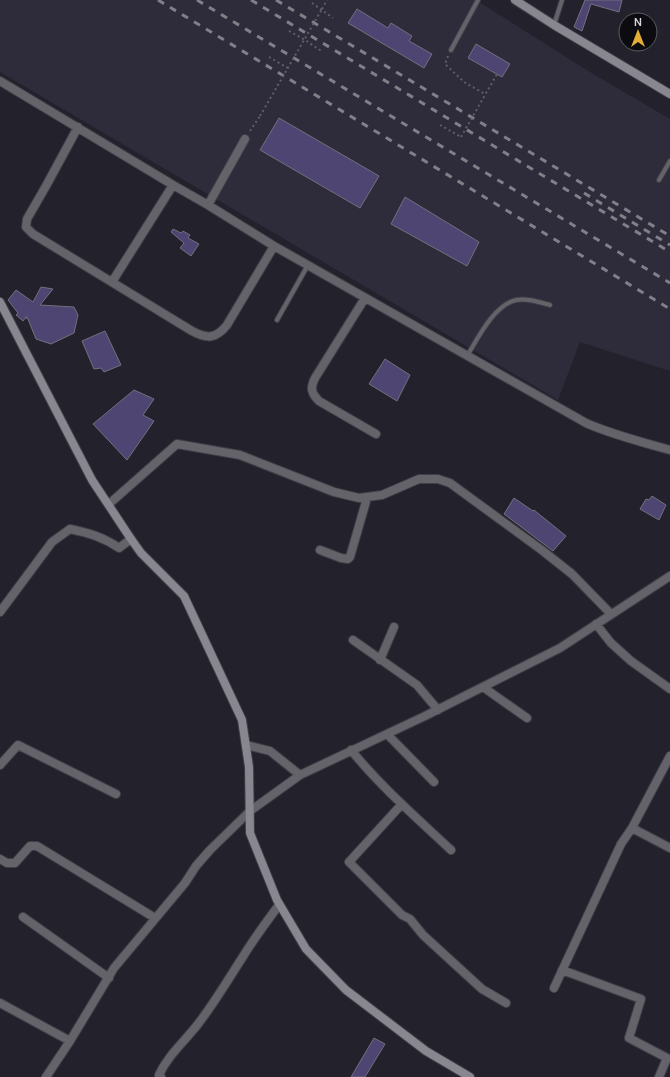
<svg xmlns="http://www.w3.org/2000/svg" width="670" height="1077" font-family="Manrope,sans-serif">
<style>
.built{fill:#2e2b3b}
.building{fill:#4f4573;stroke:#72707d}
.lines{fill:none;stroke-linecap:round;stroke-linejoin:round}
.service-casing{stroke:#403e48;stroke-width:6}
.minor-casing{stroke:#403e48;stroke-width:10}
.secondary-casing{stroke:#403e48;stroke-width:10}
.path{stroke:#605e68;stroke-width:2;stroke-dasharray:2 3;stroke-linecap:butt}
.service{stroke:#646369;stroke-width:4}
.minor{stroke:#646369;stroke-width:8}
.secondary{stroke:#888790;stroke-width:8}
.rail{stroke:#817f88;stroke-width:3;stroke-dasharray:7 7;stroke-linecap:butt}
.path-bridge{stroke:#605e68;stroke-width:2;stroke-dasharray:2 3;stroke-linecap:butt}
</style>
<rect width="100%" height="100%" fill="#23212c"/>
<!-- built -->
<path class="built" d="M0,0H476L590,72L670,119V371L580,342L558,400L0,72Z"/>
<!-- building -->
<path class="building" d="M585,0H622L619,12L591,4L582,31L574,27Z
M357,9L388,28L391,23L412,36L409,41L432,54L424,68L348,23Z
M476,44L510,64L502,77L468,58Z
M279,118L379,176L360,208L260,150Z
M405,197L479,242L467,266L391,224Z
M173,229L181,233L183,231L190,235L188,238L199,244L191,256L180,248L184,243L171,232Z
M41,287L53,289L40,305L74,307L78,315L74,333L51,344L36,339L28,319L26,318L27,316L23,321L16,315L18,313L8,300L16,290L33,302Z
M105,331L121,365L104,372L101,368L94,369L82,341Z
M385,359L410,375L397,401L369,384Z
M134,390L154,399L143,415L154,421L127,460L93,424Z
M652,496L666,505L659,520L640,509L646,499L649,500Z
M514,498L533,511L534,510L566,536L553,551L504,514Z
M374,1038L385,1044L365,1077H351Z"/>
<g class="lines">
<!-- service casing -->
<g class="service-casing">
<path id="service" d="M554,25L562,0
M451,50L478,0
M659,180L670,161
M277,320L308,265
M467,356C478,338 494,305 516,300C527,298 539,302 550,305"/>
</g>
<!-- minor casing -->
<g class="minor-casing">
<path id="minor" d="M0,81L173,185L208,205L274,246L586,423C613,435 642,442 670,450
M78,127L46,186L27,219L26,227L33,234L192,331C207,339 216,339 227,325L274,246
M208,205L245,139
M112,282L173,185
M365,298L315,378C310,388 311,393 319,401L376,434
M109,504L177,444L240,455L334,492L359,498L382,495L419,479H438L450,483L543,551L572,574L611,614
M320,550L341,558L348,559L350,557L367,498
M0,612L52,542L70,529C89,533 103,537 119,548L131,539
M596,624L611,643L631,661L670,689
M353,640L417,685L438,710
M380,660L394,627
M483,687L527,718
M387,734L434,782
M246,745L270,751L300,775
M351,750C381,787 417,818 451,850
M0,765L18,745L116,794
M402,804L349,862L402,915L410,919L423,935L482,989L506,1003
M632,828L670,848
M0,859L7,863H15L30,846H37L155,918
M23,917L109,978
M562,970L641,999L629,1038L667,1058L659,1077
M554,988L621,844L632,828L670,756
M0,1003L70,1041L114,968L185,883L196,866L210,850L250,811L300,775L425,716L560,648L670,576
M46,1077L70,1041
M161,1077L159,1075C168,1055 185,1041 198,1024C215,1002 229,978 244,955C255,937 267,921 279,905"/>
</g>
<!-- secondary casing -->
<g class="secondary-casing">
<path id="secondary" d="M515,0L554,25L670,94
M0,302L92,480L131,539L141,553L184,596L242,720L249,767L250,833L277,900L306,949L346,990L426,1051L470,1077"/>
</g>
<!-- path -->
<path class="path" d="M312,3L333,18
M322,9L327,0
M289,31L305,40L323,52
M448,56L445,64L464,82L485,94
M269,57L288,68
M440,125L461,137
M250,131L260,116"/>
<!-- service -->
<use href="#service" class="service"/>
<!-- minor -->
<use href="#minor" class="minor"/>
<!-- secondary -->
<use href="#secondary" class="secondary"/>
<!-- rail -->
<path class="rail" d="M158,0L670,309
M197,0L670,283
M251,0L670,252
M276,0L670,236
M584,193L670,245"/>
<!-- path-bridge -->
<path class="path-bridge" d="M260,116L322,9
M461,137L497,74"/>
</g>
<!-- north arrow -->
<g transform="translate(638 32)"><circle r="19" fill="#0c0c10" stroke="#5d5d62"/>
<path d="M0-3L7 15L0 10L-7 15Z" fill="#e4ad35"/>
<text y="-6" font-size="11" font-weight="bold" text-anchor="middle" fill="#d7d6de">N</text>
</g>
</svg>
